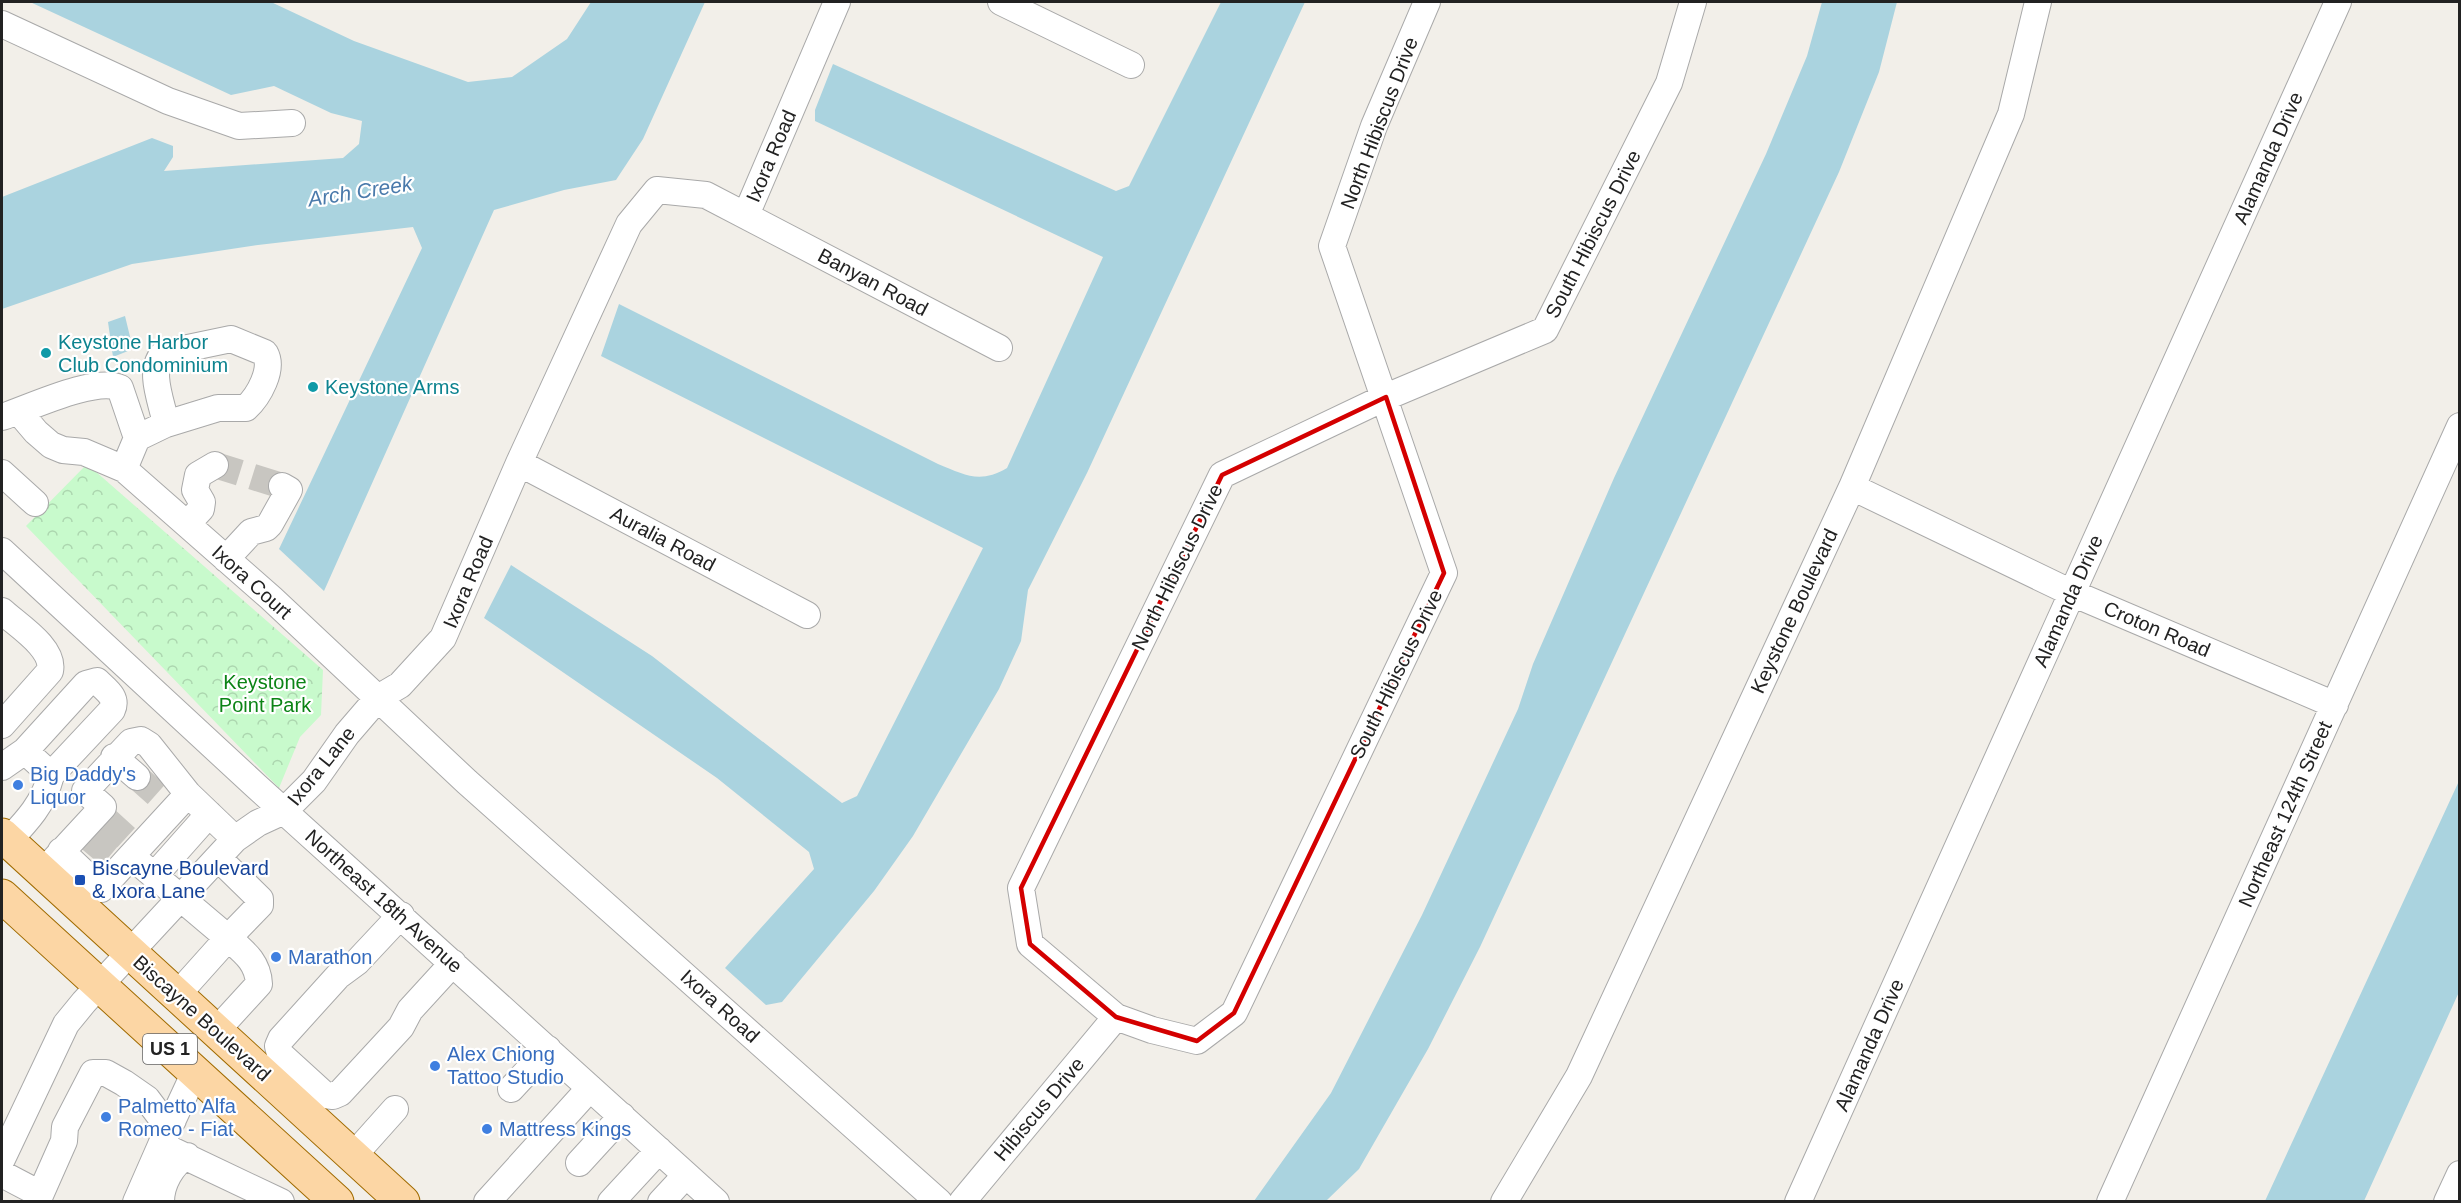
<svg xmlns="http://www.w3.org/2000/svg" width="2461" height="1203" font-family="Arial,sans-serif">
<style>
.park{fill:url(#park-crowns)}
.water{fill:#aad3df}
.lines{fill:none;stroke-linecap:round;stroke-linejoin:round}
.minor-tunnel{stroke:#c8c6c1;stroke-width:26;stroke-dasharray:26 13;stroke-linecap:butt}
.minor-casing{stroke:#a9a9a9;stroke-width:28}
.major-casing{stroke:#a06b00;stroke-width:35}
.minor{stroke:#fff;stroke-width:26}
.major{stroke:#fcd6a4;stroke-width:33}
.marked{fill:none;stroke:#d40000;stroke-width:4.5;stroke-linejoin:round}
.culture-dot{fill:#0f9aa8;stroke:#fff;stroke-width:2}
.shop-dot{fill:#3f7fe0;stroke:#fff;stroke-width:2}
.transit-dot{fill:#1a4fb4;stroke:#fff;stroke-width:2}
.labels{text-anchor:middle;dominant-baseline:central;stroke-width:4.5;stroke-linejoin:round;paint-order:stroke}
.shield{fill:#fff;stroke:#646464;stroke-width:1.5}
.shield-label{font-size:18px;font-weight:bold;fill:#222}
.street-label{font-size:20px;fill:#222;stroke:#fff}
.culture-label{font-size:20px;fill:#0d838f;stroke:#fff;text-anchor:start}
.park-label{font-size:20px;fill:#0c8416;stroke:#fff}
.shop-label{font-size:20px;fill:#366cbe;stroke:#fff;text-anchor:start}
.transit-label{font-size:20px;fill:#164399;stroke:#fff;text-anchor:start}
.water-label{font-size:21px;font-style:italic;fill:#4a7aab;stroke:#fff}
</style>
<defs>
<pattern id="park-crowns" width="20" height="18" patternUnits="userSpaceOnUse" patternTransform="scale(1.5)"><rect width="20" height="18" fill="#c8facc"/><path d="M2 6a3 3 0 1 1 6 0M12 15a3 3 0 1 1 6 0" fill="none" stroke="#acd6af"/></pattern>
</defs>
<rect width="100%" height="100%" fill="#f2efe9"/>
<!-- park -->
<path class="park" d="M87,464L323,670L321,715L300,737L279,788L26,526Z"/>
<!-- water -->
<path class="water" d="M30,2H271L354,41L468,82L512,77L567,39L591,2H705L643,139L616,180L564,190L494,210L324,591L279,549L422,248L413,227L258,245L132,264L2,309V197L152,138L173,146V157L164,171L343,158L359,144L362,121L331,113L274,86L231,95Z
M1221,2H1305L1087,473L1028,590L1021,641L999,689L913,836L874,891L782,1002L766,1005L725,968L814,869L809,852L717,778L484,618L511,565L652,656L842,803L857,796L983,548L601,356L619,304L938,464C965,475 980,484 1007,468L1103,257L815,121V110L833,64L1116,191L1129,186Z
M1822,2H1897L1879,72L1839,172L1480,947L1428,1049L1359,1169L1326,1201H1254L1331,1093L1422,915L1518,709L1533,664L1614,478L1766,154L1807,56Z
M125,316L133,349L113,357L108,322Z
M2459,781V992L2364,1201H2265Z"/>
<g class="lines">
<!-- minor-tunnel -->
<path class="minor-tunnel" d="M215,465L282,486
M137,777L165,802
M107,820L130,841
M90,839L114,859"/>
<!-- minor casing -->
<g class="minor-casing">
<path id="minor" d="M1001,2L1131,65
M1427,2L1374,126L1332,246L1444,573L1234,1013L1197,1041L1152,1030L1116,1017L1030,944L1021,888L1222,475L1386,397L1545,330L1669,83L1693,2
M2,24L168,101L239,126L292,123
M746,215L837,2
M19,412L36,432L51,445L63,450L84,452L124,469L271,598L467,782L939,1202
M2,417C29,408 96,376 120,388L137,438
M519,463L807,615
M124,469L137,438L166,424C162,402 147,370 164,353L231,339L265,353C274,369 259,396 246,408H218L166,424
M2,473L35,503
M1852,487L2072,593L2335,705
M187,524L201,509L202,502L195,490L198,475L215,465
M2,551L256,786L716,1202
M226,559L251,532L266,528L270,524L289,490L282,486
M2,611C17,625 55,648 50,671L2,725
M25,751L86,684L97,681C106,690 118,697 112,710L51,775
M114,757L137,777
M2,767L25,751L51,775C44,803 27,821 8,841
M61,851L101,889L131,856
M42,873L103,807L85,791L131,742L141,740L149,745L188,794
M154,876L209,814
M401,915L357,962L338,976L281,1039L278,1046L280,1054L325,1095L333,1096L340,1093L401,1027L410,1010L453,963
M177,995L228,938L131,856L188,794L235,839
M216,1031L259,984C258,962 244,952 228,938L260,905V899L218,858
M195,1072L161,1145L281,1202
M511,1089L548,1049
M353,1156L395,1109
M2,1159L66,1024L84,1002L235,839L258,823L284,811L314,781L347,734L378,698L400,685L443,638L519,463L629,224L657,190L706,195L999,348
M579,1163L622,1116
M2,1174L40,1194
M37,1202L64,1141L65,1127L93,1073H106L124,1083L147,1099L159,1115L173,1120
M136,1202L161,1145
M161,1202C161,1184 172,1164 187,1156
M487,1202L590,1088
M611,1202L659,1150
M661,1202L686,1175
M962,1202L1116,1017
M1504,1202L1579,1076L1852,487L2011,114L2038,2
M1798,1202L2338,2
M2110,1202L2460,426
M2447,1202L2460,1174"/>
</g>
<!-- major casing -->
<g class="major-casing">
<path id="major" d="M2,835L403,1202
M2,896L337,1202"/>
</g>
<!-- minor -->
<use href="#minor" class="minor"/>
<!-- major -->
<use href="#major" class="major"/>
</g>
<!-- marked area -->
<path class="marked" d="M1386,397L1444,573L1234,1013L1197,1041L1116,1017L1030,944L1021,888L1222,475Z"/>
<!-- markers -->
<g class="culture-dot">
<circle cx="46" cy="353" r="6"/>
<circle cx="313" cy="387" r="6"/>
</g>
<g class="shop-dot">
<circle cx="18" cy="785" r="6"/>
<circle cx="276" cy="957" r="6"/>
<circle cx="435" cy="1066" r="6"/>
<circle cx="106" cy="1117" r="6"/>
<circle cx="487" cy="1129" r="6"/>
</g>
<rect class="transit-dot" x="74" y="874" width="12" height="12" rx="3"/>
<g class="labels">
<!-- shield labels -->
<rect class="shield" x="143" y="1034" width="54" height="30" rx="4.5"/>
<g class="shield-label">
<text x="170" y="1049">US 1</text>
</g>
<!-- street labels -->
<g class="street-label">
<text transform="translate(1379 123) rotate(-69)">North Hibiscus Drive</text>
<text transform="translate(771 156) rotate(-67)">Ixora Road</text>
<text transform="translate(2268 158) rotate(-66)">Alamanda Drive</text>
<text transform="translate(1593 234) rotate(-63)">South Hibiscus Drive</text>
<text transform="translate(873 282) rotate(28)">Banyan Road</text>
<text transform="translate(663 539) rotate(28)">Auralia Road</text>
<text transform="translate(1177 567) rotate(-64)">North Hibiscus Drive</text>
<text transform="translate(252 582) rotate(42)">Ixora Court</text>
<text transform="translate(468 582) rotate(-67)">Ixora Road</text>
<text transform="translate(2068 601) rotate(-66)">Alamanda Drive</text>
<text transform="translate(1794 611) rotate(-65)">Keystone Boulevard</text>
<text transform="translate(2157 629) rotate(23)">Croton Road</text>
<text transform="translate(1396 674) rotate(-64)">South Hibiscus Drive</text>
<text transform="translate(321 766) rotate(-51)">Ixora Lane</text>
<text transform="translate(2285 814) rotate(-66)">Northeast 124th Street</text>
<text transform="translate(384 901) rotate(42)">Northeast 18th Avenue</text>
<text transform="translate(720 1006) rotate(42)">Ixora Road</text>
<text transform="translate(202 1018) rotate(42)">Biscayne Boulevard</text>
<text transform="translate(1869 1045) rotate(-66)">Alamanda Drive</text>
<text transform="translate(1039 1109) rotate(-50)">Hibiscus Drive</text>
</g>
<!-- culture labels -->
<g class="culture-label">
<text x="58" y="342">Keystone Harbor<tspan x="58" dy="23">Club Condominium</tspan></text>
<text x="325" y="387">Keystone Arms</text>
</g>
<!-- park labels -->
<g class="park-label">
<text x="265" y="682">Keystone<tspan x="265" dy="23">Point Park</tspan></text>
</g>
<!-- shop labels -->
<g class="shop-label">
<text x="30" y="774">Big Daddy's<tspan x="30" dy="23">Liquor</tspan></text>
<text x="288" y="957">Marathon</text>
<text x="447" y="1054">Alex Chiong<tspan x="447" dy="23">Tattoo Studio</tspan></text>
<text x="118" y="1106">Palmetto Alfa<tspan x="118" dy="23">Romeo - Fiat</tspan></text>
<text x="499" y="1129">Mattress Kings</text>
</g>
<!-- transit labels -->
<g class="transit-label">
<text x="92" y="868">Biscayne Boulevard<tspan x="92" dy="23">&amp; Ixora Lane</tspan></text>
</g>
<!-- water labels -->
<g class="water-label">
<text transform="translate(360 191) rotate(-9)">Arch Creek</text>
</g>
</g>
<!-- border -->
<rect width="2461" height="1203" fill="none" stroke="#222222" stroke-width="6"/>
</svg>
